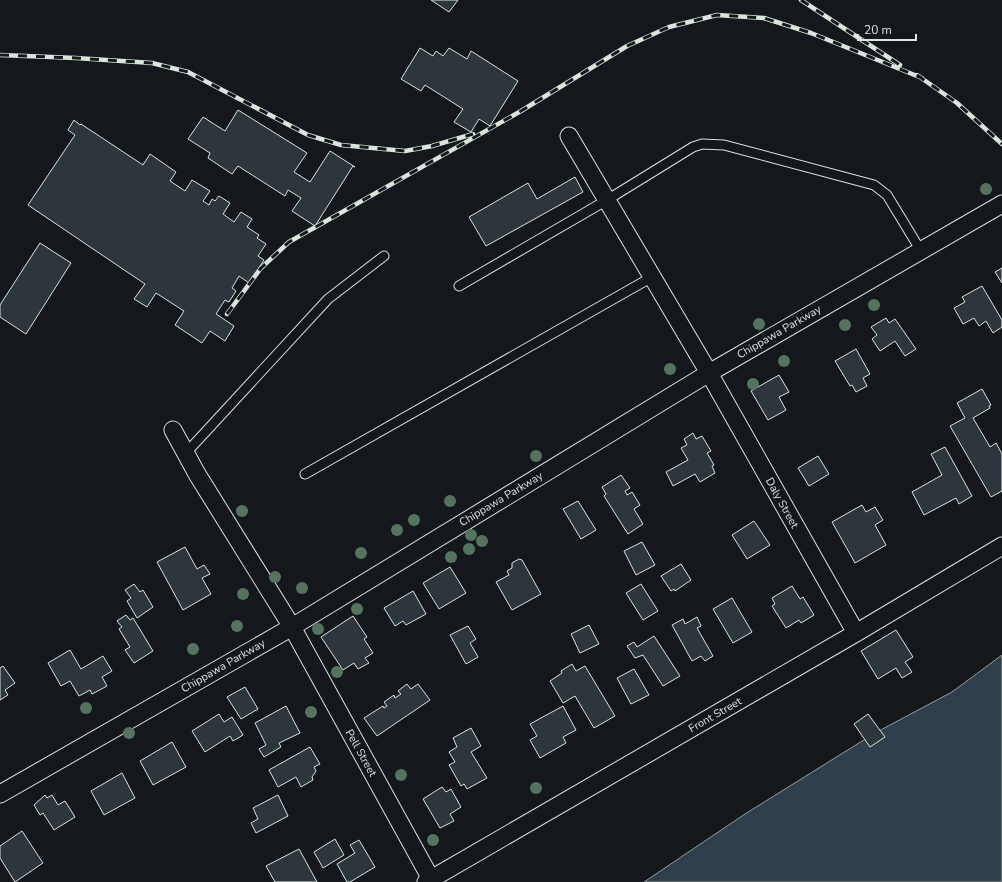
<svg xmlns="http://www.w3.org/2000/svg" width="1002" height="882" font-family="'Nunito Sans',sans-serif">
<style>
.water{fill:#2f3f4d;stroke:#939e99}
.building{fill:#2c363c;stroke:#d8e6dc}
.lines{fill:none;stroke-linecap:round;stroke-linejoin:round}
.lane-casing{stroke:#d8e6dc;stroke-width:11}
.street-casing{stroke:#d8e6dc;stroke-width:19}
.lane{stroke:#14181c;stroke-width:9}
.street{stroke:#14181c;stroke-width:17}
.rail-casing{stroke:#d8e6dc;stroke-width:4.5}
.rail{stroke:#14181c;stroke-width:3;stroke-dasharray:9;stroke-linecap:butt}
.tree{fill:#55745f}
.labels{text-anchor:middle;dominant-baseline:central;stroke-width:3;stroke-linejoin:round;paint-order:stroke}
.street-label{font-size:11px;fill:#d8e6dc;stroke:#14181c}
</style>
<rect width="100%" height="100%" fill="#14181c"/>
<!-- water -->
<path class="water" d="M1002,655V882H644L745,814L875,733L952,692Z"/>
<!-- building -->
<path class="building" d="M431,0H458L449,12Z
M420,48L433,56L436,51L443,56L449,48L467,59L471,51L518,81L490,126L479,119L471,132L454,122L463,109L425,85L421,91L401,79Z
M238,110L307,153L294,172L310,182L330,151L355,167L353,166L315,226L292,211L301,198L288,190L285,196L238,166L232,174L208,158L210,153L188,139L203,117L225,131Z
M74,120L80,125L81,124L143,165L150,154L176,172L170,181L185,191L192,180L210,191L203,201L209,205L212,199L215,201L219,196L230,203L223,214L234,222L241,212L252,219L247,227L259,235L257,238L266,244L258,256L264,260L249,283L239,276L232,288L236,291L229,302L225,300L216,314L234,326L225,341L210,331L202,343L175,325L184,311L156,293L147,307L134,299L145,284L28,205L75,135L68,130Z
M575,177L583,192L486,246L469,217L528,183L537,199Z
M40,243L71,263L26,334L0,317V305Z
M1002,268V283L995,272Z
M982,286L1002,320V327L993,333L986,321L979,326L974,318L963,324L954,308L965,302L962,297Z
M886,318L889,323L895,319L916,349L905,356L895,341L880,351L872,339L877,335L871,327Z
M856,349L870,374L863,378L867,386L856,392L852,385L850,386L835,361Z
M779,375L789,392L779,397L786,410L768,420L751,391Z
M982,389L991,405L989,406L990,408L973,418L990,447L996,443L1002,454V491L991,497L950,426L965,418L957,403Z
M693,433L696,439L702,436L711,451L707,453L714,465L712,466L715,473L700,482L695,474L673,486L666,472L688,460L681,448L687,445L684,439Z
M945,447L972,496L959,504L956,498L924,515L912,492L942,475L931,454Z
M818,456L829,474L809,486L798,468Z
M621,475L630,488L625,491L627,495L632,492L640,505L634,509L643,524L628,534L604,496L606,494L602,487Z
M578,501L596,530L581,539L563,509Z
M862,505L866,512L875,507L883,520L875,525L886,545L855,563L832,522Z
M754,521L770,545L747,559L732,535Z
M642,542L655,565L636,575L624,551Z
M185,547L197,569L204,565L210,574L202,578L211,594L183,610L157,562Z
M519,559L522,560L541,594L512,610L496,582L509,575L507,571L512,568V563Z
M681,564L691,580L675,591L674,589L671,591L661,576Z
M450,567L466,593L439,609L423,583Z
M134,584L140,592L143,590L153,607L137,618L127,601L131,598L125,590Z
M641,584L658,611L643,620L626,593Z
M792,586L800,599L803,597L814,615L801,623L799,620L786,628L772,606L775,604L772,598Z
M413,591L426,614L406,625L403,621L395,626L384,608Z
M732,598L752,632L733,643L713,609Z
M126,615L130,620L133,618L153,651L134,663L125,650L130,647L119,629L122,627L117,621Z
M353,616L367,637L364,639L373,653L365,658L369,663L358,669L354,663L343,670L321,637Z
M697,617L701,626L697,628L713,656L705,661L701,656L692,661L672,625L683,619L685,624Z
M589,625L599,644L580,653L571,634Z
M468,626L476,639L470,643L478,657L466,664L450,635Z
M896,630L913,657L905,662L912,672L902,678L896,668L878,679L861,651Z
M654,636L680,676L663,686L643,655L635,658L627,646L634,642L637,647Z
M70,650L81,669L103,656L112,671L102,677L107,686L92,694L90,690L79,696L70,681L61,686L48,663Z
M572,664L576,671L585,666L615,716L594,728L575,696L563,703L550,681L562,673L561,671Z
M3,666L15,683L5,690L8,695L0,700V668Z
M634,669L649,695L631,704L617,678Z
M407,684L411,689L418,684L430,700L377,736L364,718L383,706L384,708L387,706L384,702L394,695L395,698L401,694L398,691Z
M245,687L258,709L241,719L227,697Z
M286,706L300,733L279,743L281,747L264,757L259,749L266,745L255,723Z
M563,706L576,730L563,737L566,743L540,758L530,740L537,736L530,724Z
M219,714L224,722L232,717L243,735L233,741L230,736L205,752L192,731Z
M868,714L885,737L870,747L854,724Z
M471,728L481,746L471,752L487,778L467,789L464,784L461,786L449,765L455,762L449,752L457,747L453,738Z
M172,742L186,767L153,785L140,761Z
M310,747L320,764L314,767L316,771L312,777L313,780L301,787L296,777L278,787L269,770Z
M122,773L135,798L104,815L91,791Z
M442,787L446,792L451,789L461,807L450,814L454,821L440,828L423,799Z
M45,795L47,798L52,795L58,805L65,801L75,817L54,830L43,813L40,815L34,805Z
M278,795L288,816L256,833L251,823L258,819L253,808Z
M22,831L43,863L15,882L0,858V846Z
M335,839L344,855L323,868L314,852Z
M359,840L375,867L350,882H347L337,864L355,853L350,845Z
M299,849L317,882H275L266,866Z"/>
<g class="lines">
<!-- lane casing -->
<g class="lane-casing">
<path id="lane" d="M459,286L607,200L693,147L702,144L724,145L874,185L887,195L921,251
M186,453L328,299L384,256
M305,474L652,277"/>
</g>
<!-- street casing -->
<g class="street-casing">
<path id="street" d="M569,136L709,373L856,633
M173,430L197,474L292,627L431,879
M0,794L292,627L709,373L1002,204
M426,882L856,633L1002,546"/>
</g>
<!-- lane -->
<use href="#lane" class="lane"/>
<!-- street -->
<use href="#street" class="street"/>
<!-- rail casing -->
<g class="rail-casing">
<path id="rail" d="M801,0L900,65
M0,55L76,58L152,63L188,72L308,135L341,145L405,151L432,146L473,134
M917,75L957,103L1002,144
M227,314L261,268L289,242L521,111L627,46L669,27L717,15L764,18L811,33L922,78"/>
</g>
<!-- rail -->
<use href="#rail" class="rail"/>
</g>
<!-- trees -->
<g class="tree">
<circle cx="986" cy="189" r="6"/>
<circle cx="874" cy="305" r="6"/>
<circle cx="759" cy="324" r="6"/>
<circle cx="845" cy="325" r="6"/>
<circle cx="784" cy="361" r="6"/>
<circle cx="670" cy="369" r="6"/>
<circle cx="753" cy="384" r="6"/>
<circle cx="536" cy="456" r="6"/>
<circle cx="450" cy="501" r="6"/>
<circle cx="242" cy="511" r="6"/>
<circle cx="414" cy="520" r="6"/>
<circle cx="397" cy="530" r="6"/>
<circle cx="471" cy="535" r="6"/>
<circle cx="482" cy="541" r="6"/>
<circle cx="469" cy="549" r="6"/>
<circle cx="361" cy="553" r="6"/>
<circle cx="451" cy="557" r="6"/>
<circle cx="275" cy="577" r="6"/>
<circle cx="302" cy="588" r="6"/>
<circle cx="243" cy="594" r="6"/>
<circle cx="357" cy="609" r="6"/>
<circle cx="237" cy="626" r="6"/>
<circle cx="318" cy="629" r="6"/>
<circle cx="193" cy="649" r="6"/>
<circle cx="337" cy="672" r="6"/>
<circle cx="86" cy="708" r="6"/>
<circle cx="311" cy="712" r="6"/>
<circle cx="129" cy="733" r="6"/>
<circle cx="401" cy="775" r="6"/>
<circle cx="536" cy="788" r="6"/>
<circle cx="433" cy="840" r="6"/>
</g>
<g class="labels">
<!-- street labels -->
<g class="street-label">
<text transform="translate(779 332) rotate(-30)">Chippawa Parkway</text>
<text transform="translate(501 499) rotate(-31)">Chippawa Parkway</text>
<text transform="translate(782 503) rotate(61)">Daly Street</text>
<text transform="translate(223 666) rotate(-30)">Chippawa Parkway</text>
<text transform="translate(715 715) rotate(-30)">Front Street</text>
<text transform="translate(361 753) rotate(61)">Pell Street</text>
</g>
</g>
<!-- scale -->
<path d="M858 34v6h58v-6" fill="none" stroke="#d8e6dc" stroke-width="2"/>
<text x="864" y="34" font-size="12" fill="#d8e6dc" stroke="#14181c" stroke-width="3" paint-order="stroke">20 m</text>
</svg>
